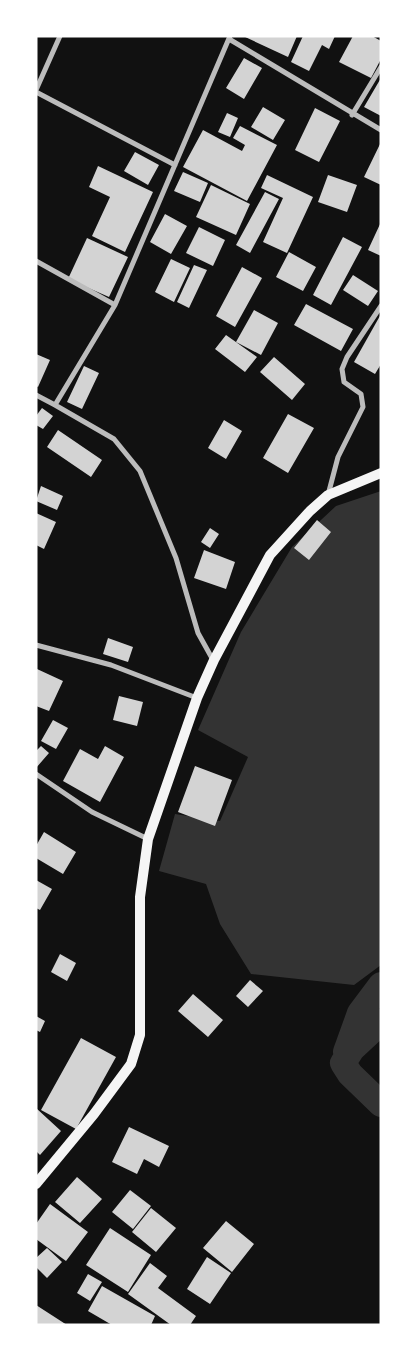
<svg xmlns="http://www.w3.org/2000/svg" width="417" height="1361" font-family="'Space Grotesk',sans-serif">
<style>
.water{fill:#333}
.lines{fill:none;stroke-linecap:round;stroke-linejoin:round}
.canal{stroke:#333;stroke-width:26}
.building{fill:#d3d3d3}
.minor{stroke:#bcbcbc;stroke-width:5}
.secondary{stroke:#f5f5f5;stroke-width:10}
</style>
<rect width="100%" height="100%" fill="#111"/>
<!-- water -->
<path class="water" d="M381,491V965L354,985L251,974L220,924L206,884L159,871L175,814L220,821L248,757L198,730L241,632L292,547L336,506Z"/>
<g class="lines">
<!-- canal -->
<path class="canal" d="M381,1022L352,1049L343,1063L350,1074L381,1104
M346,1052L360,1013L381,985"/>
</g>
<!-- building -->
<path class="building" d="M243,36H297L288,57Z
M303,36H335L329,49L322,45L309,71L291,62Z
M353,36H372L381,41V59L371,78L339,62Z
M244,58L262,68L244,99L226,88Z
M381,78V116L364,107Z
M263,107L285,120L273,140L251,127Z
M315,108L340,121L319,162L295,150Z
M227,113L238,118L230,137L218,132Z
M240,126L277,145L247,201L183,167L203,130L242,151L245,145L233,138Z
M381,142V185L364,177Z
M135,152L159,165L148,185L124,171Z
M98,166L153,192L125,252L92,236L110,197L89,187Z
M183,172L208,183L200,202L174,191Z
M267,175L313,197L287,253L263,242L283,198L261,188Z
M328,175L357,185L347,212L318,202Z
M211,185L250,204L236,235L196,217Z
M265,192L279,199L250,253L236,245Z
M165,214L187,226L171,254L150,242Z
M381,222V256L368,250Z
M199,227L225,240L213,266L186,253Z
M343,237L362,247L331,305L313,295Z
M87,238L128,257L109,297L68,279Z
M289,252L316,267L303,291L276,277Z
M171,259L190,268L174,302L155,292Z
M194,265L207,270L189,308L177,302Z
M242,267L262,278L235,327L216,316Z
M353,275L378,291L368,306L343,290Z
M306,304L353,329L341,351L294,325Z
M254,310L278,323L261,355L236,342Z
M381,314V364L375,374L354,362Z
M226,335L257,357L245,372L215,349Z
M36,354L50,360L38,387L36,386Z
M274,357L305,384L292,400L260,372Z
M84,366L99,373L82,409L67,402Z
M42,408L53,416L43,429L36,425V416Z
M288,414L314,428L288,473L263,458Z
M224,420L242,431L226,459L208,448Z
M58,430L102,460L91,477L47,447Z
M41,486L63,496L57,510L36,501Z
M36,513L56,522L44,549L36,545Z
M317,520L331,532L309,560L294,548Z
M210,528L219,534L210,548L201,542Z
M204,550L235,562L226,589L194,578Z
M108,638L133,647L128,662L103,654Z
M37,669L63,681L49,711L36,706Z
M119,696L143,702L137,726L113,720Z
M53,720L68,728L56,749L41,741Z
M41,746L49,753L36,768V751Z
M105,746L124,757L100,802L63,781L80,749L98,759Z
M195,766L232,780L215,826L178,812Z
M44,832L76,852L63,874L36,858V846Z
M36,880L52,889L40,910L36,908Z
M60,954L76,963L67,981L51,972Z
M250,980L263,991L248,1007L236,996Z
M193,994L223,1020L208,1037L178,1011Z
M36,1016L45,1021L40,1032L36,1030Z
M81,1038L116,1057L76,1129L41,1110Z
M36,1108L61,1131L40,1155L36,1151Z
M129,1127L169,1146L159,1167L144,1159L137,1174L112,1162Z
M77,1177L102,1199L80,1223L55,1202Z
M130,1190L151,1206L133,1229L112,1212Z
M50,1204L88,1232L66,1261L36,1239V1224Z
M151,1208L176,1228L156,1252L132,1232Z
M226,1221L254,1244L232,1272L203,1248Z
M110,1228L151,1255L128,1292L86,1265Z
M47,1248L62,1262L47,1278L36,1267V1258Z
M207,1257L231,1273L210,1304L187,1289Z
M150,1263L167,1276L158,1288L196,1316L190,1325H171L128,1294Z
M88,1274L102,1282L90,1301L77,1293Z
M102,1286L155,1316L151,1325H112L88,1311Z
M36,1305L67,1325H36Z"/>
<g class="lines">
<!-- minor -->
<path class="minor" d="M229,39L381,130
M36,90L60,36
M36,92L175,165
M352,115L381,67
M36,261L115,305L55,405L114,439L140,471L176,558L198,633L213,660
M115,305L230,36
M36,395L55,405
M328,495L338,457L363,407L361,394L344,382L342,369L347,357L381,306
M36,645L111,665L197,698
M36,774L92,812L148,839"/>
<!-- secondary -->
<path class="secondary" d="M36,1184L94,1114L131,1064L140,1035V897L148,839L197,698L214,660L270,555L310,511L328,495L381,473"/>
</g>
<!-- border -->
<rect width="417" height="1361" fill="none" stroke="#ffffff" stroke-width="75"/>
</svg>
